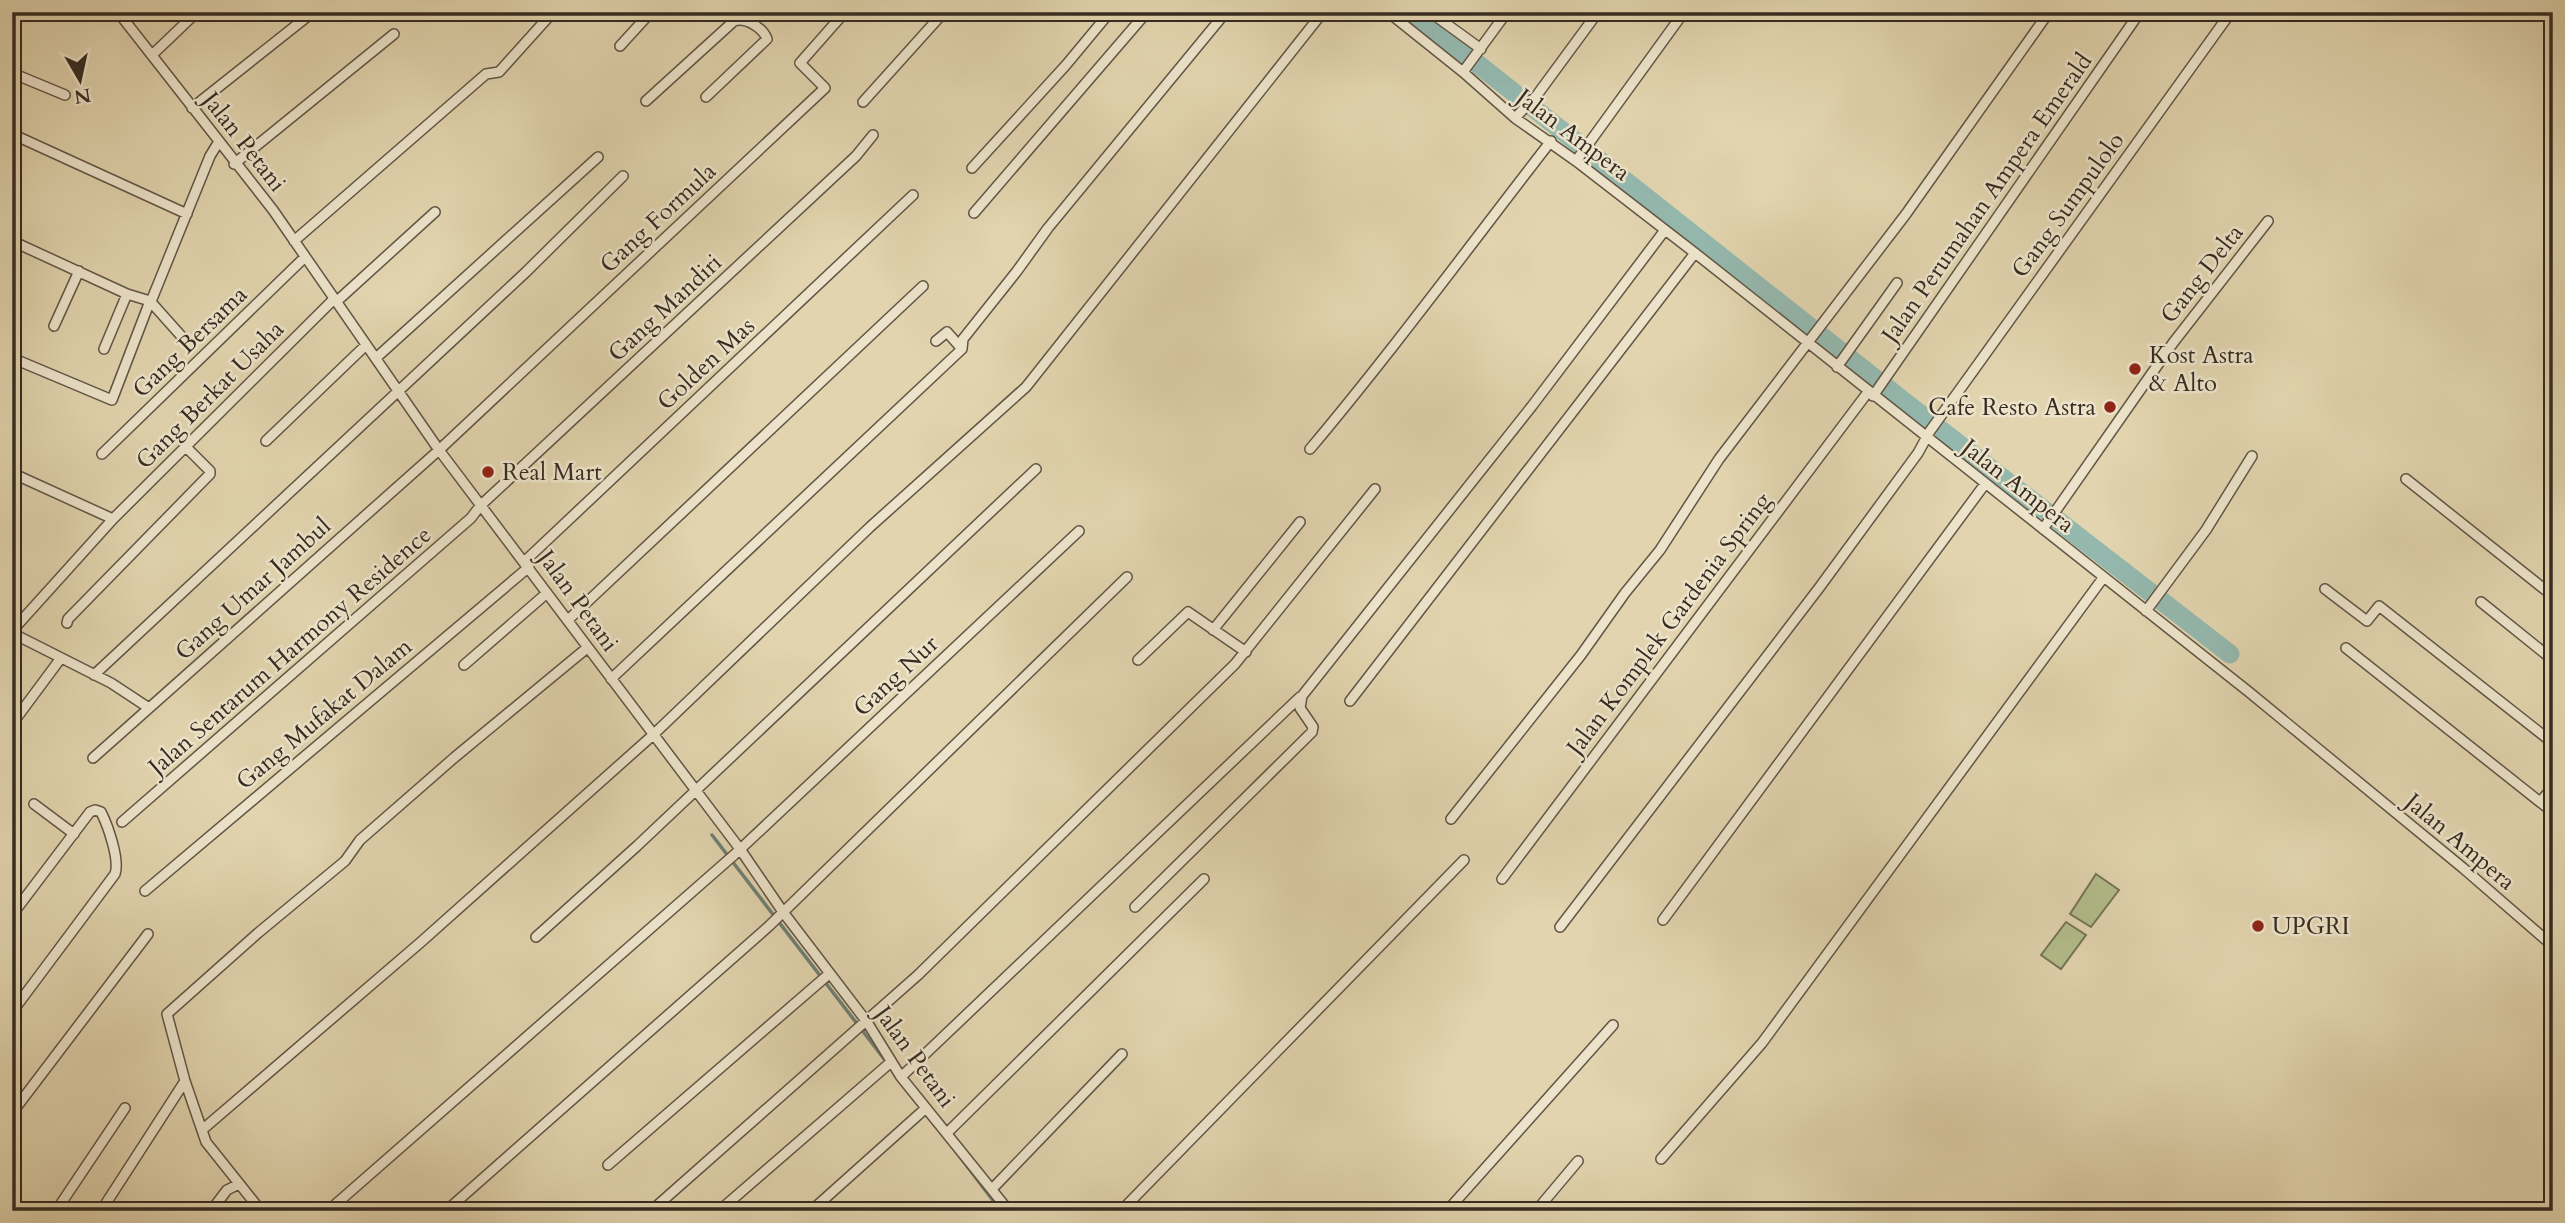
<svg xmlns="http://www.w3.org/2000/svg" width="2565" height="1223" font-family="Cardo,serif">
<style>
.green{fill:#b2bd8b;stroke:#747456;stroke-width:2}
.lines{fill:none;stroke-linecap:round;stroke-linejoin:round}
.stream{stroke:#6e8076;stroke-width:3.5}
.river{stroke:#94b8ae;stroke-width:19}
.street-casing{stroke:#615545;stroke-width:12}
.street{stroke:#ece3ca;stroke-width:9}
.poi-dot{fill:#8f2418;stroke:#ece3ca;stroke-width:2.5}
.labels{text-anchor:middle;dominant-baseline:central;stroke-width:5;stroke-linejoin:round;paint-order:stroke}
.street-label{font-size:24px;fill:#362b22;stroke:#ece3ca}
.poi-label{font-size:24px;fill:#362b22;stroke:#ece3ca;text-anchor:start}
</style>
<rect width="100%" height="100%" fill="#e1d4ae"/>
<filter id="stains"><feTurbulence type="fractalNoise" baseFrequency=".00286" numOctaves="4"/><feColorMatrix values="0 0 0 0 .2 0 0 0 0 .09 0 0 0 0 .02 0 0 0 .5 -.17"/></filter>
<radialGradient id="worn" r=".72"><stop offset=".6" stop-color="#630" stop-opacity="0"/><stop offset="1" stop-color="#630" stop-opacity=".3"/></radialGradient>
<!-- green -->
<path class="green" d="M2096,874L2119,890L2091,927L2070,914Z
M2066,922L2086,935L2061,969L2041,955Z"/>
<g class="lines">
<!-- stream -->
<path class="stream" d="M712,835L888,1064
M957,1153L1001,1211"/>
<!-- river -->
<path class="river" d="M1412,12L1906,403L2230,654"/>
<!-- street casing -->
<g class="street-casing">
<path id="street" d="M118,12L273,210L439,450L740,849L783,912L867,1022L901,1077L1009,1211
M1388,12L1463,72L1515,118L1576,161L1695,253L2249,692L2463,868L2553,946
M1430,12L1481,49
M620,46L651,12
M152,55L197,12
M1463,72L1507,12
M12,73L65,95
M646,101L734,21C746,17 763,28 767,39L706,97
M863,102L944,12
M192,108L313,12
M1515,118L1537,95L1598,12
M12,134L187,214
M1576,161L1684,12
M234,164L394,34
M972,168L1066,65L1110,12
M974,213L1147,12
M12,241L127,294L150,301L152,299L210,156L218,143
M294,241L486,74L499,72L553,12
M336,302L435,212
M54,326L79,271
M936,341L947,332L962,349
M104,349L127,294
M12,358L112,400L150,301L183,338
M376,358L598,157
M1837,367L1897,283
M1873,396L2140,12
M266,441L366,345
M1310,449C1394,349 1471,244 1551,141
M102,454L305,257
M12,473L113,519
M2406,479L2553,596
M2043,529L2173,343L2268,221
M525,561L913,195
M2325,589L2367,621L2379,606L2553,743
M2481,602L2553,660
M2146,611L2206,530L2252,456
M568,620L923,286
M67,623L68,619L210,474V471L186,447
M1213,630L1300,522
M12,631L113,519L334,299
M12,633L111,683L149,708
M2346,648L2540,802
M1138,660L1188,612L1246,652
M464,665L547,593
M94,675L526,272L623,176
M611,679L962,349L963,339L1017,271L1048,228L1226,12
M1350,701L1695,253
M12,724L61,658
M93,758L439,450L825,88L800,63L845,12
M2553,787L2540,802L2553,812
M34,804L74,834
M1451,819L1581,655L1625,593L1660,550L1719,459L1906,214L2049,12
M122,822L471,518L480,506L856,156L873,135
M1502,879L1868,392
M145,891L529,567
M1135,907L1312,732L1313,727L1300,708L1302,696L1532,406L1665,230
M12,915L90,812L95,810L101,812C108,826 120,860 115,874L12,1012
M1663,920L1985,484
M1560,927L1819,588L1918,453L1930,431L2231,12
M536,937L637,846L1036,469
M901,1077L1300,697
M12,1113L148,934
M202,1130L421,942L653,735L870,527L1026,387L1323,12
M947,1133L1204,879
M1661,1159L1762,1043L2103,578
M608,1165L829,974
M993,1188L1122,1054
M56,1211L125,1108
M101,1211L185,1081
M211,1211L227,1190L239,1184
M261,1211L206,1142L185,1081L167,1014L258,933L345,861L360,840L455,757L587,648
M328,1211L734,855L1079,531
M446,1211L769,926L1127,577
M651,1211L918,975L1235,664L1375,489
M719,1211L891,1062
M811,1211L926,1108
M1121,1211L1464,860
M1447,1211L1613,1025
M1536,1211L1578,1161"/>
</g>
<!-- street -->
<use href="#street" class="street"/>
</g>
<!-- markers -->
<g class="poi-dot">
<circle cx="2135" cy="369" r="7"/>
<circle cx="2110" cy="407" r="7"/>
<circle cx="488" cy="472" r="7"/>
<circle cx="2258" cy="926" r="7"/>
</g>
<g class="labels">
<!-- street labels -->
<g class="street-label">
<text transform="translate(1573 135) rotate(37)">Jalan Ampera</text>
<text transform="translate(244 142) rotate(52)">Jalan Petani</text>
<text transform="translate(1987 198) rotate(-55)">Jalan Perumahan Ampera Emerald</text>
<text transform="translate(2068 205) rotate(-54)">Gang Sumpulolo</text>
<text transform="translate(658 218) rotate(-43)">Gang Formula</text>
<text transform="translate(2202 274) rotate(-52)">Gang Delta</text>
<text transform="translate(665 308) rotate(-43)">Gang Mandiri</text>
<text transform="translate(190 342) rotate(-44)">Gang Bersama</text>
<text transform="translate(706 364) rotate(-43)">Golden Mas</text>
<text transform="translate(210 395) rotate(-45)">Gang Berkat Usaha</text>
<text transform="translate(2018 486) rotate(38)">Jalan Ampera</text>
<text transform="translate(253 589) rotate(-42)">Gang Umar Jambul</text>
<text transform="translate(578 601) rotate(54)">Jalan Petani</text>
<text transform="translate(1669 624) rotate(-53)">Jalan Komplek Gardenia Spring</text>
<text transform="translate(290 651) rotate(-41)">Jalan Sentarum Harmony Residence</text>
<text transform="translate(896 676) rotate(-43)">Gang Nur</text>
<text transform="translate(324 714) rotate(-40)">Gang Mufakat Dalam</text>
<text transform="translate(2460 842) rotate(40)">Jalan Ampera</text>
<text transform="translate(915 1057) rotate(54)">Jalan Petani</text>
</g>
<!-- poi labels -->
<g class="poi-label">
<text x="2149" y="355">Kost Astra<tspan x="2149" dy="28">&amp; Alto</tspan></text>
<text x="2096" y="407" text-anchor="end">Cafe Resto Astra</text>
<text x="502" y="472">Real Mart</text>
<text x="2272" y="926">UPGRI</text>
</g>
</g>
<!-- margin -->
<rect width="2565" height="1223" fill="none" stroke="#e1d4ae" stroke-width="42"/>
<rect x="14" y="14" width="2537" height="1195" fill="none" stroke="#362b22" stroke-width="3.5"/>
<rect x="21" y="21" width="2523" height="1181" fill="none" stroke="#362b22" stroke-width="2"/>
<!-- north arrow -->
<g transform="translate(80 80) rotate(171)" stroke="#ece3ca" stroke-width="5" paint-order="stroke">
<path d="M0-5L12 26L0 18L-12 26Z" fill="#362b22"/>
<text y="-10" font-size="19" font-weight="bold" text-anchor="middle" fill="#362b22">N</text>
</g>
<rect width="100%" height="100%" filter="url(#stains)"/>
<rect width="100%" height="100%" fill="url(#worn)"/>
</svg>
